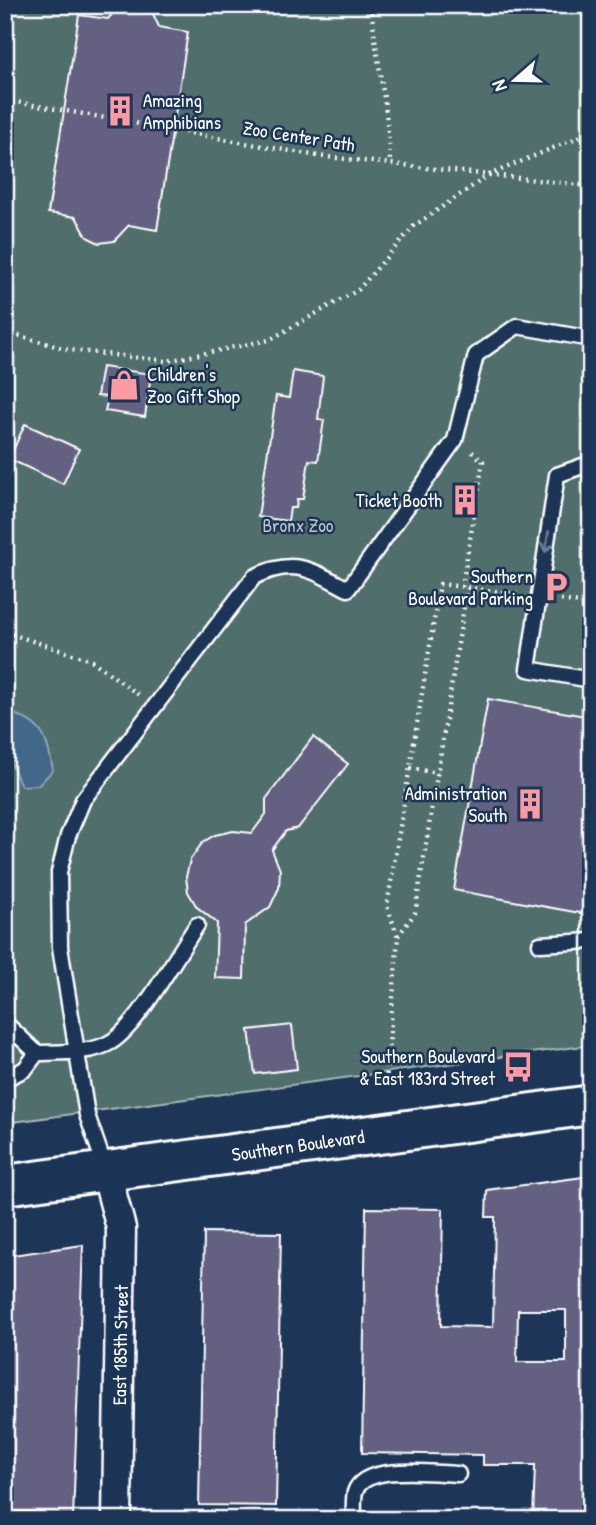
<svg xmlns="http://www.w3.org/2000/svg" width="596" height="1525" font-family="'Patrick Hand',sans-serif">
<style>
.green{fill:#506e6c;stroke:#a8b6b6;stroke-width:2}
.water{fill:#426889;stroke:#8ea4b8;stroke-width:2}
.building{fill:#646181;stroke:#fff;stroke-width:2;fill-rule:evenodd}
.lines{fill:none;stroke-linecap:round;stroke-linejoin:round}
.lane-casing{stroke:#fff;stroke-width:19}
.street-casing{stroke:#fff;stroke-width:33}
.secondary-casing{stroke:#fff;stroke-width:44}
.path{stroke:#fff;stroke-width:4.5;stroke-dasharray:2 5;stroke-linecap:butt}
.lane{stroke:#1d3557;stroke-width:14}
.street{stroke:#1d3557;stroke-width:28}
.secondary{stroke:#1d3557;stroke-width:38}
.oneway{stroke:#6c7c92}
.labels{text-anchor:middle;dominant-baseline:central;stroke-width:5;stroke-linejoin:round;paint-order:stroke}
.poi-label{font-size:19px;fill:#fff;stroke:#1d3557;text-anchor:end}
.street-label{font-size:19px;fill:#fff;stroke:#1d3557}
.park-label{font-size:19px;fill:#b9c5c4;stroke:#1d3557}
</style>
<rect width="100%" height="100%" fill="#1d3557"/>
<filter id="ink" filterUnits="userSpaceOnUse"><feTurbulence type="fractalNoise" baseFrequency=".0143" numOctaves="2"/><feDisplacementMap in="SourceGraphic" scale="14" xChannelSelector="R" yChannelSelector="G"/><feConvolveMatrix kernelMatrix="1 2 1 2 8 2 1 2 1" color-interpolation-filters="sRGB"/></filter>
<g filter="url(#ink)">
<!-- green -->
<path class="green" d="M5,5H591V1045L5,1123Z"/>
<!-- water -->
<path class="water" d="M5,711C42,722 46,734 53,770L39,785L21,786L5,749Z"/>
<!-- building -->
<path class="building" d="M120,5H149L159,27L188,32L157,230L129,225L114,241L99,243L87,237L76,217L48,213L79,15L108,19Z
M102,367L151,374L145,417L105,411L108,397L97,396Z
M293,371L323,376L318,419L324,420L318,461L309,460L303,499H297L296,508H290L288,521L258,517L276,396L289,398Z
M25,424L79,449L63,484L9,459Z
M488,699L591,717V915L454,890Z
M313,737L348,764L298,828L286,831L272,850L280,870L279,888L270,907L245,925L244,979L215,978L217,923L197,907L188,892L186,877L190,860L203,842L215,835L233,831L252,833L266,814V799Z
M292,1025L297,1069L255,1074L249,1030Z
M591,1176V1520H533L535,1465H483V1455L362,1453L366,1208L443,1209L441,1326L493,1327L495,1217H486L487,1190ZM518,1310H566V1362H517Z
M204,1232L281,1233L276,1506L199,1505Z
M83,1245L73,1520H33V1512H5V1256Z"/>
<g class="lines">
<!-- lane casing -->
<g class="lane-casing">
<path id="lane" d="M591,463L557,475L528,669L591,680
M540,944L591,941
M5,1023L37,1053C59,1052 92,1054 111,1042C138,1026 178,953 197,925
M5,1079L25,1069L37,1053
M106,1170L87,1115L60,947L59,872L68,836L83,800L254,577C295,557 311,570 348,589L455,440L476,355L517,326L591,339
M354,1520C354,1511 353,1500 355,1492C364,1463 434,1473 458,1474"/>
</g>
<!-- street casing -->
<g class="street-casing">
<path id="street" d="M106,1172L121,1228L117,1520"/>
</g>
<!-- secondary casing -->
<g class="secondary-casing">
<path id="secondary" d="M5,1185L591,1105"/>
</g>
<!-- path -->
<path class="path" d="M371,5C376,58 389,111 390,164
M5,100L318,156L591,186
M5,332L70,350L167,361L269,340L358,290L414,226L489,175L591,132
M462,587L483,461L472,452
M561,600L591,605
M5,632L91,660L139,695
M410,768L438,773
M398,936L415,913L467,588
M386,1082L398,937L387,906L440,584L517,594"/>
<!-- lane -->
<use href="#lane" class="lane"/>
<!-- street -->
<use href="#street" class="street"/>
<!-- secondary -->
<use href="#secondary" class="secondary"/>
</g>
<!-- one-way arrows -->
<defs><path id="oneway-shaft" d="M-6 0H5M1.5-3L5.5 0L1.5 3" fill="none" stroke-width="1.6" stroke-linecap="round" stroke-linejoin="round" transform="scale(1.75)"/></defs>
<use class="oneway" href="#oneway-shaft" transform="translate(547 542) rotate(99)"/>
</g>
<!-- icons -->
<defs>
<g id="building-bare" transform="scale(2.415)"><path d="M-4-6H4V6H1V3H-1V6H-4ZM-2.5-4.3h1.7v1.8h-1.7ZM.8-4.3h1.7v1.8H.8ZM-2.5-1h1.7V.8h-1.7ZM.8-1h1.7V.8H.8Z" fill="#ff9aa2" stroke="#1d3557" stroke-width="2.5" paint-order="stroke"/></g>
<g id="shop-bare" transform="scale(2.415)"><path d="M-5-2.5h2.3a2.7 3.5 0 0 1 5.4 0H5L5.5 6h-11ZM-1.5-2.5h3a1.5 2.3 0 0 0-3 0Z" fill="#ff9aa2" stroke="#1d3557" stroke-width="2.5" paint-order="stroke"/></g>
<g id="parking-bare" transform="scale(2.415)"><path d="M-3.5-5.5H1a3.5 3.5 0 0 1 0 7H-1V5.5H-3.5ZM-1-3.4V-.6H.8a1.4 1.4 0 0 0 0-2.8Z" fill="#ff9aa2" stroke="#1d3557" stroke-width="2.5" paint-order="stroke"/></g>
<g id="bus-bare" transform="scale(2.415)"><path d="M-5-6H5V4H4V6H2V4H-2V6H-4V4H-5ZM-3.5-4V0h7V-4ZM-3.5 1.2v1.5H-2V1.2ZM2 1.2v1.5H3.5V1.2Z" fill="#ff9aa2" stroke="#1d3557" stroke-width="2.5" paint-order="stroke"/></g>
</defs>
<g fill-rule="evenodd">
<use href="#building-bare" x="120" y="111"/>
<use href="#shop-bare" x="124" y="385"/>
<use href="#building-bare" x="465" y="500"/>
<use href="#parking-bare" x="556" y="587"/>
<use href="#building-bare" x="530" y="804"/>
<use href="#bus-bare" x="518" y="1067"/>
</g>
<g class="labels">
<!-- poi labels -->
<g class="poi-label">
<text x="143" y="100" text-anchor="start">Amazing<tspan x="143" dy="22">Amphibians</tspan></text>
<text x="147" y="374" text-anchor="start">Children's<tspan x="147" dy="22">Zoo Gift Shop</tspan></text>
<text x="442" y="500">Ticket Booth</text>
<text x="533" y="576">Southern<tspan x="533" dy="22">Boulevard Parking</tspan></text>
<text x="507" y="793">Administration<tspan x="507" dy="22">South</tspan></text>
<text x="495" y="1056">Southern Boulevard<tspan x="495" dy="22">&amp; East 183rd Street</tspan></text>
</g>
<!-- street labels -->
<g class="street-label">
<text transform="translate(299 136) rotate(9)">Zoo Center Path</text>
<text transform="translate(298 1145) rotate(-8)">Southern Boulevard</text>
<text transform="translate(120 1345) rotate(-89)">East 185th Street</text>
</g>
<!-- park labels -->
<g class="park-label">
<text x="298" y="525">Bronx Zoo</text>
</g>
</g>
<!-- margin -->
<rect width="596" height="1525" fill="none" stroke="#1d3557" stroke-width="28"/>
<rect x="14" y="14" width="568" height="1497" fill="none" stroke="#fff" stroke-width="2.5" filter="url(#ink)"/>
<!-- north arrow -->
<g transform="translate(515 80) rotate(250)" stroke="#1d3557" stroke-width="5" paint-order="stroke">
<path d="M0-5L12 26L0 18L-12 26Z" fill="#ffffff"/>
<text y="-10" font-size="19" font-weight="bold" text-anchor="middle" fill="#ffffff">N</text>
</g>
</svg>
